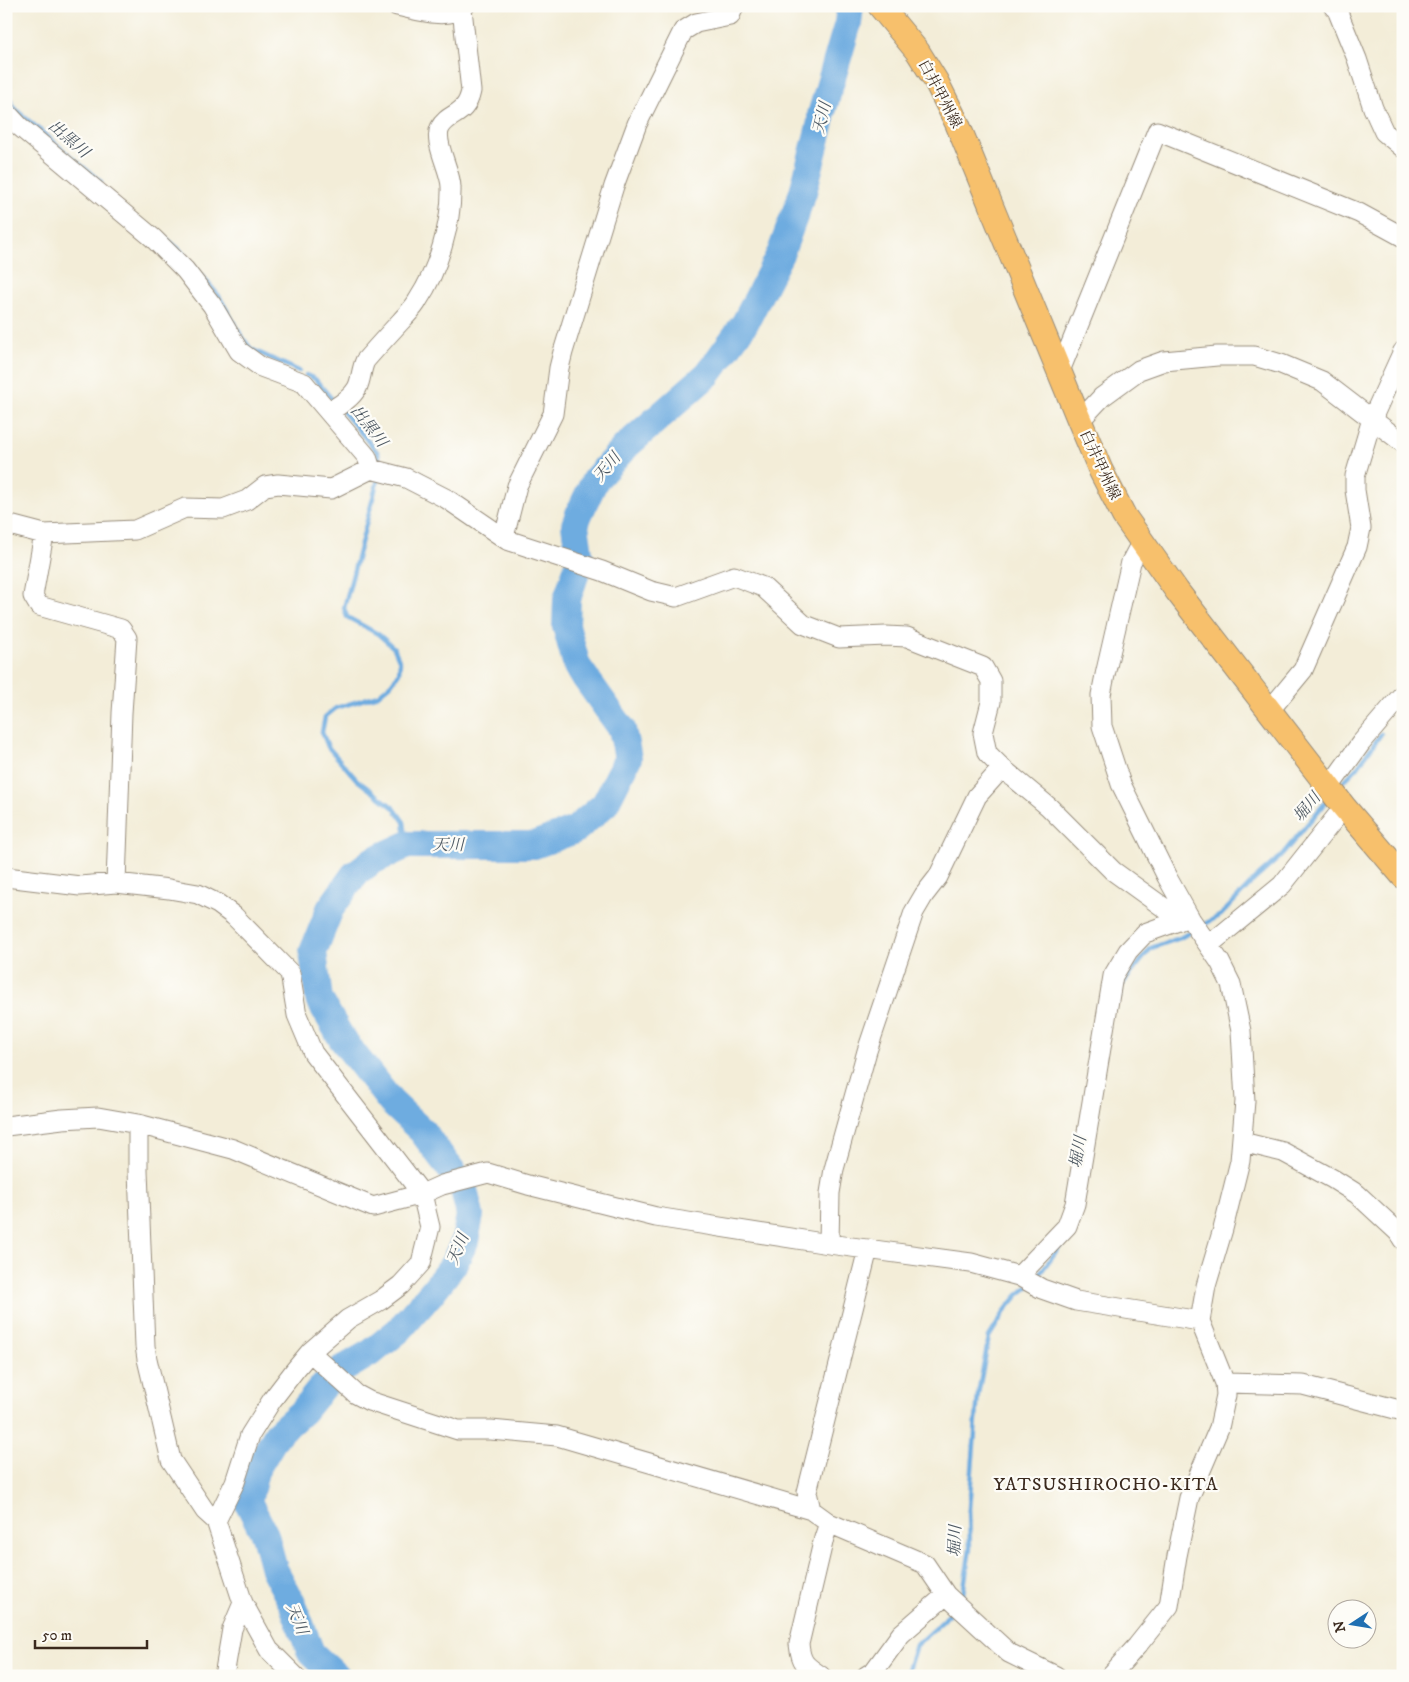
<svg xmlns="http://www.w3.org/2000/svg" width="1409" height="1682" font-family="'IM FELL DW Pica','Noto Serif JP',serif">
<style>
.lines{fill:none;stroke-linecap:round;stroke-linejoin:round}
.stream{stroke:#6eace0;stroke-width:4.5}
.river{stroke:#6eace0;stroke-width:28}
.minor-casing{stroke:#978c7b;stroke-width:21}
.major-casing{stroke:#978c7b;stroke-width:26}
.minor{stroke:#fff;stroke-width:19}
.major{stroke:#f7c06c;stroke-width:24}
.labels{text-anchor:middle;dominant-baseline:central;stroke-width:4.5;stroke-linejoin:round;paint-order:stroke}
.street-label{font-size:15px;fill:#3b2a1e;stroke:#fdfcf7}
.water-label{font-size:16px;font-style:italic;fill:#4d5862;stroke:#fdfcf7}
.quarter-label{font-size:18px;letter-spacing:1px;fill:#3b2a1e;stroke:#fdfcf7}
</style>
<rect width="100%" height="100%" fill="#fdfcf7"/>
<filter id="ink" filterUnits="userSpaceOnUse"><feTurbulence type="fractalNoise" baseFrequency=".02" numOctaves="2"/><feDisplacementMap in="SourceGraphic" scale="10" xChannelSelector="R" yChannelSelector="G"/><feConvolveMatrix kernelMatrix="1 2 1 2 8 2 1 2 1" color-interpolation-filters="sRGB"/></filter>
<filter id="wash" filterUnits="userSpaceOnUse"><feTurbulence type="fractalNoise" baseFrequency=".0096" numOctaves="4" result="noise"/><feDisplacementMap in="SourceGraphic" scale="20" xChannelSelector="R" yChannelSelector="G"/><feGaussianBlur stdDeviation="1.12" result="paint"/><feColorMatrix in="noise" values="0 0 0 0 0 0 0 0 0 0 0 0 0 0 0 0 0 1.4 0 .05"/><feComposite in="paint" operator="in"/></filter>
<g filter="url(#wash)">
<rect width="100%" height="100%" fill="#f3edd8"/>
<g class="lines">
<!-- stream -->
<path class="stream" d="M6,92L15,109L101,182
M163,236L179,249L219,296L241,335L251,349L299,371
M306,375L315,379L336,404
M341,409L378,453L380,465
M379,475L344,608L347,617L378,634L394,648L400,662L399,673L391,684L378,695L336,708L325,717L322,732L328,747L357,780L394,808L404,822L407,845
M1344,781L1357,768L1381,734
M1201,926L1221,915L1254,880L1281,856L1329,798
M1119,998L1121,986L1151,948L1180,938L1192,931
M1035,1280L1066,1238
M959,1600L963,1594L970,1548L969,1508L978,1394L989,1337L1007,1308L1018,1295L1028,1287
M906,1676L916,1645L944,1620L953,1608"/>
<!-- river -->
<path class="river" d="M336,1676L311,1653L293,1605L274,1569L265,1535L248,1502L255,1471L277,1434L303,1411L323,1386L343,1369L372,1352L399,1330L432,1292L453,1265L465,1241L470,1215L464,1190L452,1171L422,1131L391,1102L342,1039L319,999L313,952L330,909L355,874L372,861L407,845H534L575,830L605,804L628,758L622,729L577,666L566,626L567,599L580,560L575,525L579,514L595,480L625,447L708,374L745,323L781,252L803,192L821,122V115L848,23L850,6"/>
</g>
</g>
<g filter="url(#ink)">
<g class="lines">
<!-- minor casing -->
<g class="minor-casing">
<path id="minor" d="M397,6C416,10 449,21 465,6
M1333,6L1337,10L1357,59L1373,108L1384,132L1403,148
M6,112L19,126L153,238L185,270L212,305L239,351L261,367L304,383L367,457L371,469
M1060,371L1157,131L1359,213L1403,237
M329,412C338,406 351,399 357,388C361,381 361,370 365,361C377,347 389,334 401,321C407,314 414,308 418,300C438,270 452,223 451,187C451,171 433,142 440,128C448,112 466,117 471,91L462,9
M1078,417L1087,413L1102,397L1139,370L1164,361L1217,356H1254L1281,364L1322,381L1403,443
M6,524L44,534L135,530L185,508L223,509L247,500L265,486L278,484L331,489L371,469L406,478L447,499L507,540L602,571L651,591L676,597L734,576L763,587L803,624L839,638L886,636L907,637L983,667L991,681V702L983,733L987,753L1002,768L1049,807L1113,871L1181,920L1189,916
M44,534L33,596L39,606L121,629L127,638L122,713L116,883
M504,537L517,486L553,414L559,368L563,352L614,186L637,124L683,31L696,23L730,16L734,6
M1270,710L1303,670L1357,547L1361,528L1355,490V476L1372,419L1403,351
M1328,786L1335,779L1361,743L1403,694
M6,877L80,886L116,883L169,889L198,894L218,904L234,916L290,973L297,1015L313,1053L422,1194L430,1227L421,1263L401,1285L381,1300L348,1319L310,1352L295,1370L272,1400L250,1435L235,1482L216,1521
M1209,945L1282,885L1344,807
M138,1124V1171L145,1346L147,1359L171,1460L205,1511L216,1521L243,1603L269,1650L295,1676
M6,1126L62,1119L98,1117L138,1124L233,1149L373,1207L422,1194L442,1185L488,1173L528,1185L656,1217L829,1244L971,1263L1019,1276L1042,1289L1076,1301L1200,1321
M1242,1142L1283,1152L1333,1179L1357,1194L1398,1232L1403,1240
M829,1244L830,1193L834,1169L867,1051L914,912L924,895L938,877L977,796L1002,768
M1019,1276L1067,1226L1075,1204L1113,976L1128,951L1145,933L1181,920
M310,1352L356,1394L369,1401L458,1430H491L557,1436L811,1510L829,1523L925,1564L946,1595L1009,1653L1056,1676
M1225,1383L1303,1385L1403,1411
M811,1510L807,1492L868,1249
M224,1676L232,1629L243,1603
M821,1676C806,1666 801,1664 799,1644L824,1538L829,1523
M866,1676L874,1671L901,1634L946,1595
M1110,1676L1137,1646L1169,1606L1177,1556L1189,1498L1219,1428L1226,1395L1225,1383L1200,1321L1206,1286L1223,1229L1240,1161L1245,1101L1241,1031L1231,984L1220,962L1191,920L1167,877L1121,784L1102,726L1101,695L1105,675L1131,562L1141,543"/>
</g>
<!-- major casing -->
<g class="major-casing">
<path id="major" d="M880,6L918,52L936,81L957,123L1078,417L1101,471L1124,516L1177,591L1344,807L1403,876"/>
</g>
<!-- minor -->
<use href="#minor" class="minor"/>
<!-- major -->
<use href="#major" class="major"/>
</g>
</g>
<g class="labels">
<!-- street labels -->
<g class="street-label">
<text transform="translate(940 94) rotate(62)">白井甲州線</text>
<text transform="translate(1100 465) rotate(65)">白井甲州線</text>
</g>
<!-- water labels -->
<g class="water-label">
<text transform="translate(822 118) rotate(-76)">天川</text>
<text transform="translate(69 139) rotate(41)">出黒川</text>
<text transform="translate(369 426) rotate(52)">出黒川</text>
<text transform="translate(607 467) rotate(-50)">天川</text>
<text transform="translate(1307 807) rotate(-50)">堀川</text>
<text x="448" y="845">天川</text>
<text transform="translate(1078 1152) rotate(-80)">堀川</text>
<text transform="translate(458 1249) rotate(-67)">天川</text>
<text transform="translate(955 1541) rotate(-88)">堀川</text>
<text transform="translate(297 1619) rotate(68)">天川</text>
</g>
<!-- quarter labels -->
<g class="quarter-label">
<text x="1106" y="1485">YATSUSHIROCHO-KITA</text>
</g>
</g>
<!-- margin -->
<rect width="1409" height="1682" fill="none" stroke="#fdfcf7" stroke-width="25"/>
<!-- north arrow -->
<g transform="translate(1352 1624) rotate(258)"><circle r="24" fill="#fdfcf7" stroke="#afa8a0"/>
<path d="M0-4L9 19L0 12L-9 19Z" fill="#1f6fb2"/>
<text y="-8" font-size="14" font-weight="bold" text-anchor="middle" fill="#3b2a1e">N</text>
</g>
<!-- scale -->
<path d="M35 1640v8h112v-8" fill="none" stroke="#3b2a1e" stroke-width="2.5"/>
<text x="42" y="1640" font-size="15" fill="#3b2a1e" stroke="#fdfcf7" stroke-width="4" paint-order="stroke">50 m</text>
</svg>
